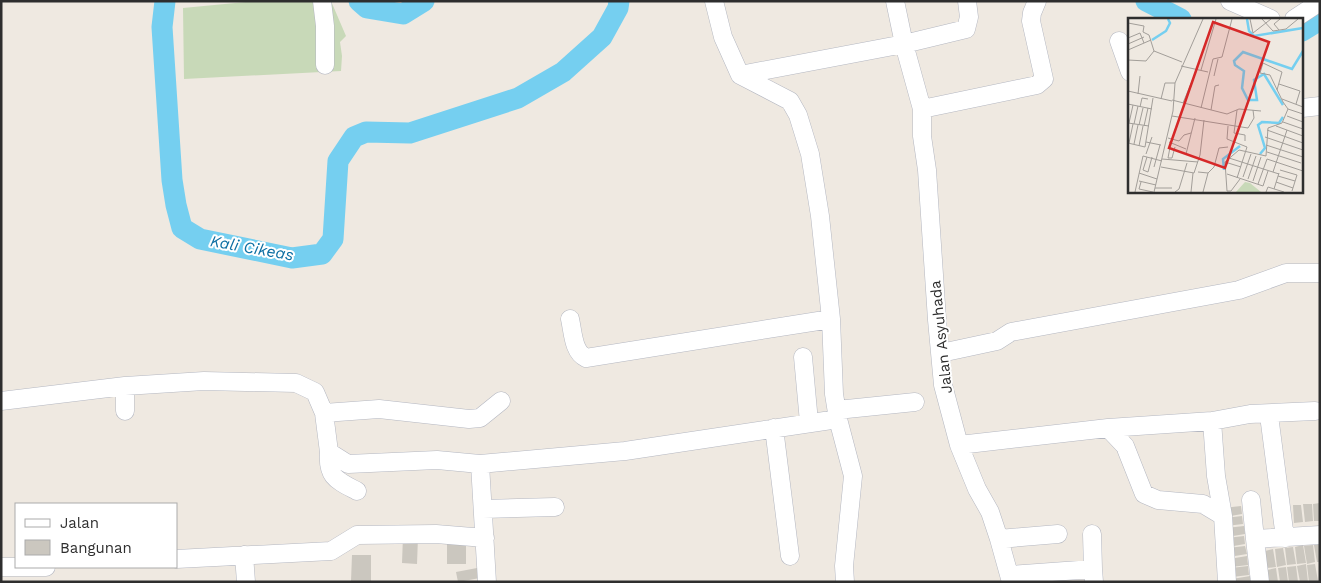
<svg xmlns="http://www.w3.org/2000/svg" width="1321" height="583" font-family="'Work Sans',sans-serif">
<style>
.cemetery{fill:#c8d9b8}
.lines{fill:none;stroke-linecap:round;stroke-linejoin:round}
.river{stroke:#75cff0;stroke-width:21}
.building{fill:#cbc7bf}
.minor-casing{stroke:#b4b7c1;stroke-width:19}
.minor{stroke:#fff;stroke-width:18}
.labels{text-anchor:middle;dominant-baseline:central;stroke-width:4;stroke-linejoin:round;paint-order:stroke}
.street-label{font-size:15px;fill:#2e2e2e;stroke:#fff}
.water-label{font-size:16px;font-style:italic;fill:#0d6fa3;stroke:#fff}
.inset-river{fill:none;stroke:#75cff0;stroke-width:2.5}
.inset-road{fill:none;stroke:#a29e99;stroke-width:1}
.view{fill:#d62828;fill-opacity:0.15;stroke:#d62828;stroke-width:2.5}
.inset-edge{fill:none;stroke:#2e2e2e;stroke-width:2.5}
</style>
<rect width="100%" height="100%" fill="#efe9e1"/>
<!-- cemetery -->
<path class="cemetery" d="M257,1H331L346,36L340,42L342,56L341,71L184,79L183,8Z"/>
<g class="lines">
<!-- river -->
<path class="river" d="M165,1L162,27L172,180L176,205L182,228L200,239L292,258L322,254L333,239L338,161L354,137L366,132L410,133L518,98L563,72L602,37L618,8L619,1
M359,1L367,8L403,14L424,1
M1146,1L1181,19
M1302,31L1320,20"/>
</g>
<!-- building -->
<path class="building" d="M1320,503V521H1314L1313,504Z
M1303,504H1312L1313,521L1305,522Z
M1293,505H1301L1303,522L1294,523Z
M1241,506L1242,514L1225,517L1223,508Z
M1242,516L1243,524L1226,526L1225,518Z
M1244,526L1245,534L1227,537L1226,528Z
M403,536L418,537L417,564L402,563Z
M1244,536L1245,544L1228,547L1227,538Z
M447,542H466V564H447Z
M1320,544V562H1317L1314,545Z
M1303,545L1306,563L1297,564L1295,547Z
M1313,545L1315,562L1307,564L1304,546Z
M1245,546L1247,554L1229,557L1228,548Z
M1293,547L1296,564L1287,565L1285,548Z
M1283,548L1286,565L1277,567L1275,549Z
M1273,549L1276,567L1267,568L1265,551Z
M352,555H371V582L351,581Z
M1247,556L1248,565L1231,567L1229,559Z
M1306,564L1308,582H1300L1297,566Z
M1315,564L1318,581L1309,582L1307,565Z
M1248,566L1249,575L1232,577L1231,568Z
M1296,566L1298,582H1289L1287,567Z
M1286,567L1288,582H1280L1278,568Z
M477,568L480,578L458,582L456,572Z
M1276,568L1278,582H1269L1267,570Z
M1250,576V582H1233L1232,579Z"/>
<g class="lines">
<!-- minor casing -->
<g class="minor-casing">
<path id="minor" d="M322,1L325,26V65
M714,1L723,37L740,75L790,101L798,115L810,154L820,216L831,319L834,394L838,419L853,476L844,566L845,582
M895,1L904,44L922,109V136L927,170L937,320L943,385L959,445L977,489L990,512L999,539L1011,582
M1230,1L1271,19
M1294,19L1320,2
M1119,41L1130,72
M740,75L904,44L962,30L966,29L969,17L967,1
M1302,108L1320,106
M922,109L1037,85L1044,79L1031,21L1032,13L1037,1
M570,319C573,332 573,352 586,358L831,319
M941,353L997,341L1011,332L1239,290L1286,273H1320
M803,357L809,422
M125,386V411
M1,401L125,386L204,381L296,383L315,392L324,413L329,452L348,464L437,460L480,464L625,451L838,419
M837,410L915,402
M324,413L379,409L469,419L480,418L501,401
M1212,421L1216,476L1223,516
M1270,423L1285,538
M774,428L790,556
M1108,428L1125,446L1144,494L1158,500L1203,504L1223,516L1227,582
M959,445L1108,428L1212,421L1250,414L1315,411
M329,452C327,477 336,480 357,491
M480,464L487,582
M1251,500L1255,539
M483,509L555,507
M1092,534L1093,569
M999,539L1058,534
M244,555L246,582
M176,559L331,551L357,535L436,534L485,538
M1,567H46
M1010,575L1093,569L1094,582
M1260,582L1255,539L1320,535"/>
</g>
<!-- minor -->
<use href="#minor" class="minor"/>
</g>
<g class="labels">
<!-- street labels -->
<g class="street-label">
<text transform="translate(941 337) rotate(-96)">Jalan Asyuhada</text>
</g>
<!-- water labels -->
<g class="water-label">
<text transform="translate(252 248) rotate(10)">Kali Cikeas</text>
</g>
</g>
<!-- overview -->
<g transform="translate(1128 18)">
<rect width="175" height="175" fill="#efe9e1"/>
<path d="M117,164L122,165L133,174H108Z" fill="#c8d9b8"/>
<path class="inset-river" d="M119,1L121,13L126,18L175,10M24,22L38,13L42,5L40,1M155,87L136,56L126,62L129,82H120L114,70L116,53L107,47L106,43L115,34L164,51L175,33M132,136L137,130L130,107L134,104L151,105L155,99M96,152L95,141L112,128"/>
<path class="inset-road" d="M122,1L125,15L143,1M134,1L145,13L158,11L170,1M0,5L16,8L15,14L21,17L26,33L54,44M151,12L146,6L152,1M0,20L12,15L16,25M0,26L16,19M0,32L23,22M0,42L18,43L26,33M53,48L80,54M73,52L88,1M86,58L90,41M151,66L172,73L168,86M149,72L154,54L135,45L132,55L142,57L155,84L160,91L175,96M0,73L44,83M10,76L12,58M33,81L37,65H47M154,81L175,89M44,82L99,96L111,91L133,93M55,85L69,51M0,86L24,91M12,89L14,80L20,81M73,90L85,41L94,39L104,1M83,92L87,68L91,67M109,92L106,115L117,117V123M44,98L120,110L126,100L125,92M159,98L175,104M155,104L175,111M0,105L21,108M1,105L5,87M6,106L10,88M11,107L15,90M16,108L20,90M100,108L99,121L119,129L109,160M148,108L175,118M139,112L175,125M137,119L175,132M40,120L51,123L56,117L63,115M18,124L33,127M41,124L58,131M43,124L40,140H44L47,129M0,125L17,129L25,80M1,125L5,106M6,126L10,107M138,127L175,139M11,128L15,108M139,134L173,145M18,136L24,119M58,136L67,100M19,139L15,152L20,154L24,139M101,140L151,156M34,141L70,144M97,144L113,149M26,149L32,127M33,149L66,155L72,137L76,102M152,152L169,157L164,173M70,154L80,155L75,174M145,154L159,112M11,155L29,161M80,155L86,149L91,130L100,129M99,156L135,168L140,153M150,158L167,163M115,159L123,136M112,161L103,173H99L97,144L111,132L138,138L140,110L154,105L160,91M120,161L128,138M11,163L28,167M125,163L133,139M13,164L11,171L25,174M148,164L165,170M130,166L139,141L175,153M27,170H44M146,171L151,155M7,174L15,138L34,143M26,174L45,93L47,65L75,1M47,174L51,171L59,145M63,174L65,155M138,174L140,169L156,174"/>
<path class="view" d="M85,4L141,24L97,150L41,130Z"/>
<rect width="175" height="175" class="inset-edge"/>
</g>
<!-- border -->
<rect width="1321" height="583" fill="none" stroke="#2e2e2e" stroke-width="5"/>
<!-- legend -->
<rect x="15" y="503" width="162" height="65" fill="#ffffff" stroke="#ababab"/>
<rect x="25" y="519" width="25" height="8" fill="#ffffff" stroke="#ababab"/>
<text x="60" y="528" font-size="15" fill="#2e2e2e">Jalan</text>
<rect x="25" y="540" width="25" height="15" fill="#cbc7bf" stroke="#ababab"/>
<text x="60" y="553" font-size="15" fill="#2e2e2e">Bangunan</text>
</svg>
